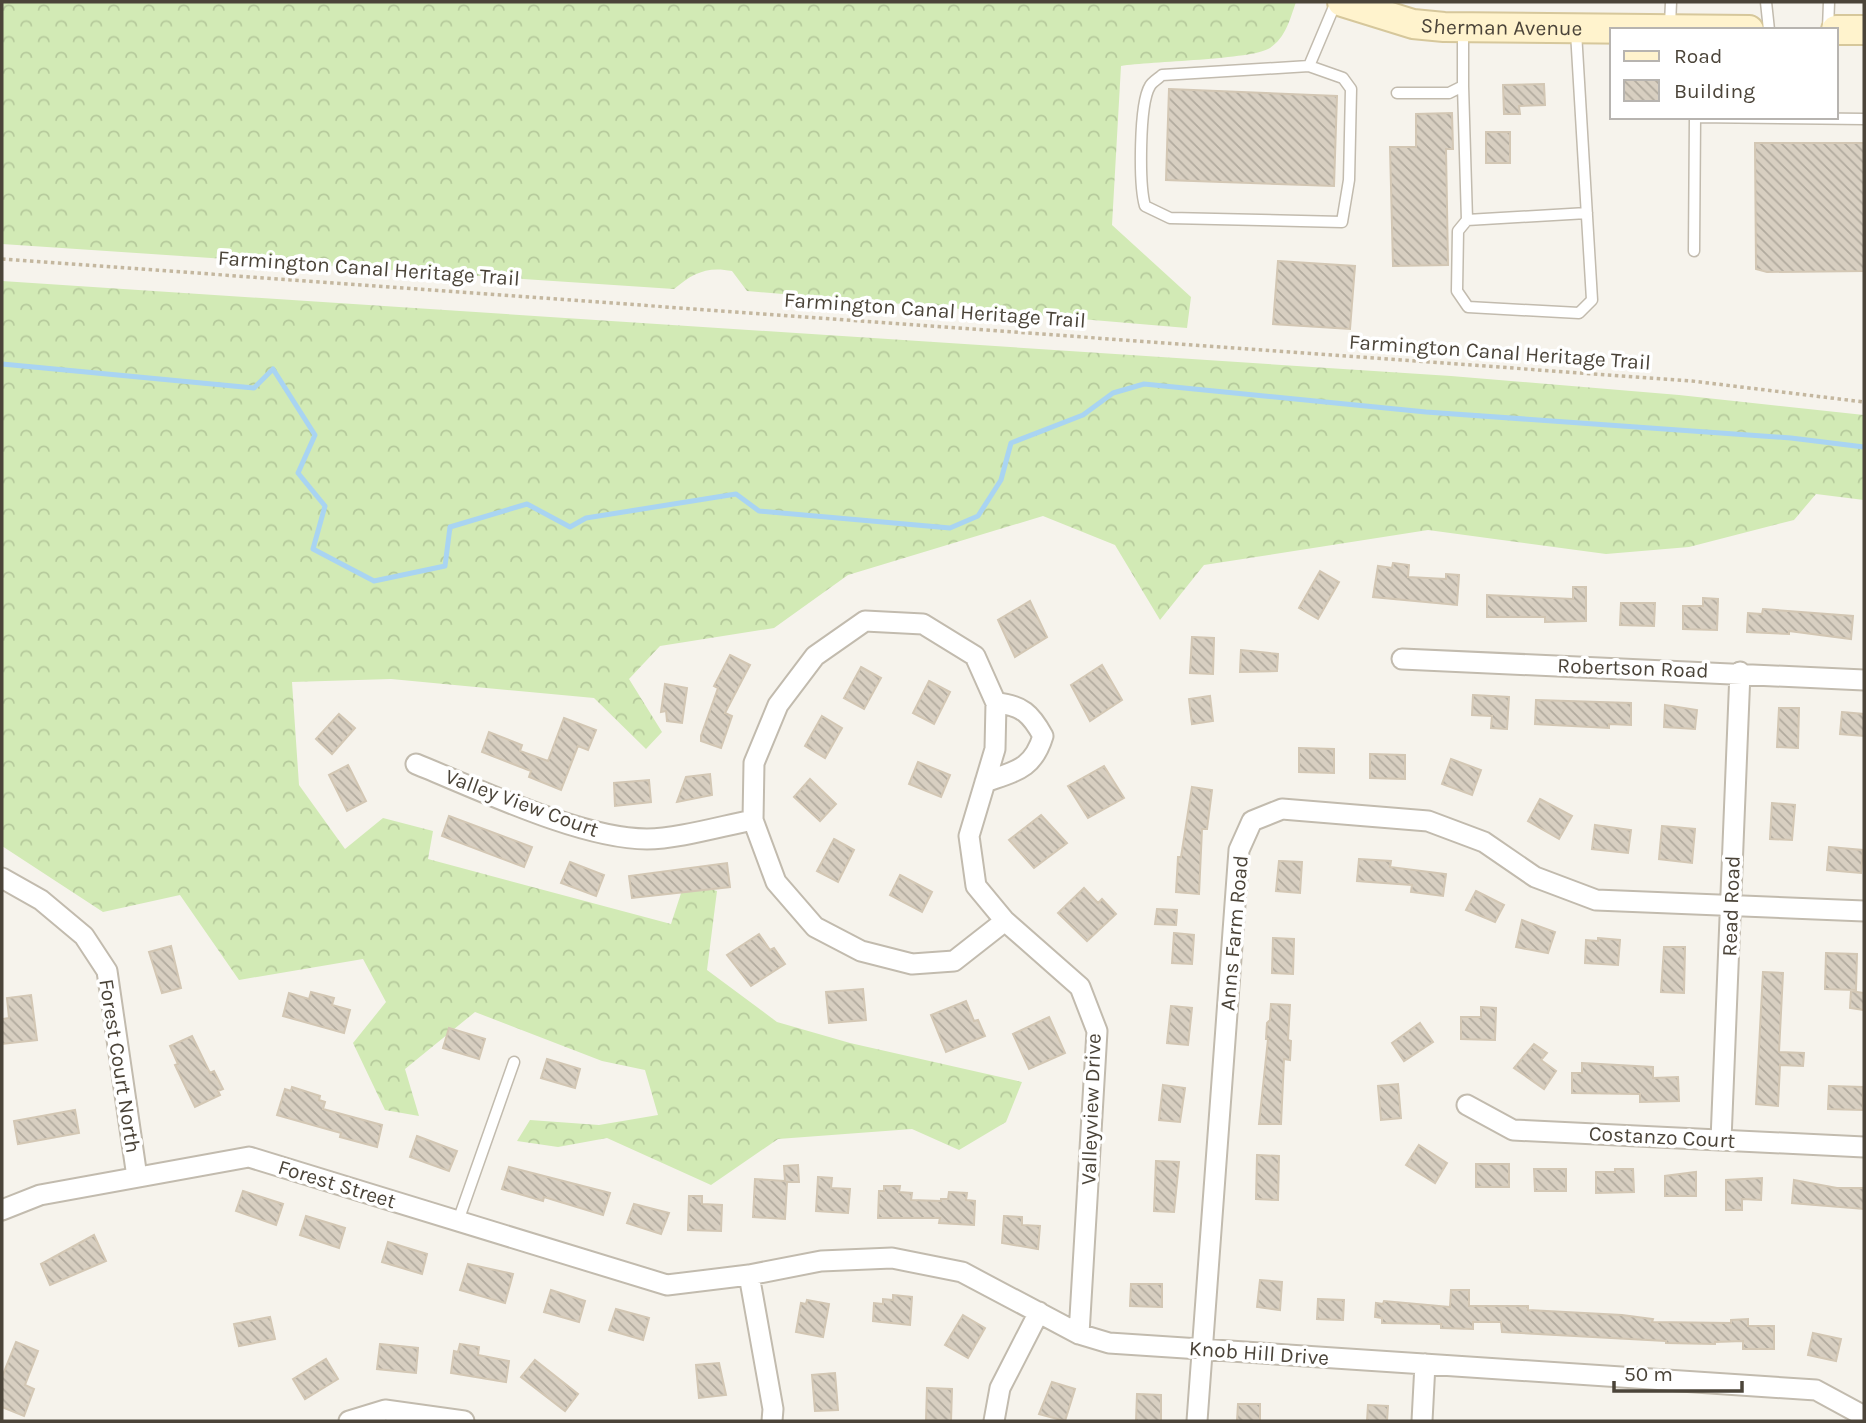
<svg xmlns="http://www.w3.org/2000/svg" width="1866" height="1423" font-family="Karla,sans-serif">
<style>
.forest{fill:url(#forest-crowns)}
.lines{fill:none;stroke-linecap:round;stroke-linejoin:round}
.stream{stroke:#a9d4f2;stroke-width:5}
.building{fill:url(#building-back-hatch);stroke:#d3c7b4;stroke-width:2}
.service-casing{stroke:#c2bbae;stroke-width:13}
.minor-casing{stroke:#c2bbae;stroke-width:23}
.secondary-casing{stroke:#d6c79b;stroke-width:32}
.path{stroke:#c4b79f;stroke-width:3.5;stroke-dasharray:3.5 3.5;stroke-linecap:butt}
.service{stroke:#fff;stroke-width:10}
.minor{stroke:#fff;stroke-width:19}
.secondary{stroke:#fff3cd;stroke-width:28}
.labels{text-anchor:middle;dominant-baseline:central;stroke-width:7;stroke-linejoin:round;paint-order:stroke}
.street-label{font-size:21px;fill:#4b4439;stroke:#fff}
</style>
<defs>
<pattern id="forest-crowns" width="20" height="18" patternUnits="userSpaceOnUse" patternTransform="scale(1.75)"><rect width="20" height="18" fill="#d2eab5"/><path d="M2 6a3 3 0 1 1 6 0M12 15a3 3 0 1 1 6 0" fill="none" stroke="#b6ca9c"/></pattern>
<pattern id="building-back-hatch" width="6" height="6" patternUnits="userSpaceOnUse" patternTransform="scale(1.75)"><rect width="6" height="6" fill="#d8cfc1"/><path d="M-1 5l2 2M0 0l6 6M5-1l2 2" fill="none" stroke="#b1aa9e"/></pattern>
</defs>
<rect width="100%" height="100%" fill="#f6f3ec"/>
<!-- forest -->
<path class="forest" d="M2,2H1296C1290,19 1286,37 1270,48C1252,60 1150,61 1121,66L1112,225L1191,297L1187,328L747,291L732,271C707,266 693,273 674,289L2,244Z
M2,281L1451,376L1679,395L1864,415V500L1816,494L1794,520L1689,547L1606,554L1428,530L1204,565L1160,620L1115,545L1043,516L848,575L774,628L660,646L629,679L662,732L646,749L594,698L391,679L292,682L299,785L345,849L383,818L433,831L428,859L671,924L685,881L717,891L707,970L777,1022L850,1043L1022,1082L1006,1122L959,1150L912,1129L778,1139L711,1185L607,1138L558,1147L517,1141L530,1120L599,1125L658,1115L645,1070L602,1061L475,1012L405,1069L419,1116L385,1110L353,1043L386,1002L363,959L239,980L180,895L103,912L2,846Z"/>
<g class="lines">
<!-- stream -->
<path class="stream" d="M2,364L254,388L273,369L315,435L298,473L325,506L313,549L374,581L445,566L450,527L527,504L570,527L586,518L736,494L759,511L950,528L978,516L1001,480L1011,443L1083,415L1113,393L1144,384L1426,412L1791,438L1864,447"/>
</g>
<!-- building -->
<path class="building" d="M1544,84L1545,105L1519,106L1520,114H1504L1503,85Z
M1169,89L1337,96L1334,186L1166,180Z
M1452,113L1453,149H1446L1448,265L1393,266L1390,147H1416V114Z
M1486,132H1510V163H1486Z
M1755,143H1864V271L1767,272L1756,269Z
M1278,261L1355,266L1350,329L1273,324Z
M1393,563L1409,565L1408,577L1446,579V574L1459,575L1457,605L1373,597L1378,566L1392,568Z
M1320,571L1339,582L1318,619L1299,608Z
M1573,587H1586V621L1545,622V617H1487V595L1573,599Z
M1703,598L1718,599L1717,630L1683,629V606H1703Z
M1030,601L1047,637L1015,657L998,620Z
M1621,603H1655L1654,626L1620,625Z
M1763,609L1853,616L1851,639L1789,631V634L1747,632L1748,613L1762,614Z
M1192,637L1214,638L1213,674L1190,673Z
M1241,650L1278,654L1277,671L1240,672Z
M730,655L750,665L725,713L732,716L721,748L701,741V736L718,688L714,686Z
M1102,665L1122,700L1090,721L1071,685Z
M861,667L881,678L864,709L844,698Z
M929,681L950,692L934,724L913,713Z
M665,684L687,688L682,723L667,721L666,711L661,712Z
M1473,695L1509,697L1507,729L1491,728L1492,716L1472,715Z
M1210,696L1213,721L1192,724L1189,699Z
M1536,700L1631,703V725L1609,724V728L1535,724Z
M1665,705L1697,710L1695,729L1664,727Z
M1779,708H1799L1798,748L1777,747Z
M1842,712L1864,714V736L1840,734Z
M339,714L355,728L332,754L316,739Z
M822,716L842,728L825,758L805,746Z
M564,718L596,730L588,750L578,746L561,790L529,777L531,771L482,752L489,732L522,745L520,751L548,761Z
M1299,748L1334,749V773L1299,772Z
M1370,754L1405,755V779L1370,778Z
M1451,759L1481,770L1472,795L1442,784Z
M918,762L950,775L941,797L909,784Z
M348,765L366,801L347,811L329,775Z
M1104,766L1124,798L1088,818L1068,786Z
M710,774L712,795L677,802L686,777Z
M810,779L836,804L820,821L794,797Z
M649,780L651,802L615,806L614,783Z
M1192,787L1212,790L1207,829H1202L1199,894L1176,892L1178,857H1181Z
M1540,799L1572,816L1559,839L1528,821Z
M1772,803L1795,805L1792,840L1770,839Z
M1041,815L1067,843L1034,868L1009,840Z
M449,816L532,847L524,867L442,836Z
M1595,825L1631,830L1628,853L1592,849Z
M1662,826L1695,829L1692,863L1659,859Z
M834,839L854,850L838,882L817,871Z
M1829,847L1863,850L1861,873L1827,870Z
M1359,859L1391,861L1390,867L1446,874L1443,896L1411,892L1412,885L1357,881Z
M1279,861L1302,862L1300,893L1276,891Z
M570,862L604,875L596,896L561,883Z
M727,863L730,887L632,898L629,876Z
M900,875L932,892L922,912L890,895Z
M1084,888L1098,903L1102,899L1116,914L1087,941L1058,913Z
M1476,891L1504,905L1495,922L1466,910Z
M1157,909L1177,910L1176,925L1155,924Z
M1522,920L1555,932L1548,953L1516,947Z
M1174,933L1194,935L1192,964L1172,963Z
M759,934L770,950L774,948L785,964L751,986L727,955Z
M1273,938L1294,939L1293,974L1272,973Z
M1598,938L1620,940L1618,965L1585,963L1586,940L1598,941Z
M171,946L181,988L162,993L149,952Z
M1664,947H1685L1684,993L1661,992Z
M1826,953L1857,954L1856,990L1825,989Z
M1763,972L1783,973L1779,1052L1804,1053L1803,1066L1780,1065L1778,1106L1756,1104Z
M863,989L866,1020L829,1023L826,992Z
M1851,991L1864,993V1010L1850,1008Z
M311,992L334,998L332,1005L350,1010L344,1033L283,1016L289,993L309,999Z
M31,995L37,1040L2,1044V1019L9,1018L7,998Z
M966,1001L974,1021L978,1020L985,1036L946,1052L931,1015Z
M1271,1004L1290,1005L1288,1040L1291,1041L1290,1060L1284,1059L1281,1124H1259L1268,1039H1266L1267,1023L1270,1020Z
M1171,1006L1192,1008L1188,1045L1167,1043Z
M1481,1007L1496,1008L1495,1040L1461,1039V1017H1481Z
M1049,1017L1065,1053L1029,1069L1013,1034Z
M1420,1023L1433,1042L1404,1061L1392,1043Z
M449,1028L485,1039L479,1059L443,1048Z
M192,1036L210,1073L214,1071L223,1089L218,1091L220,1095L195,1107L175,1065L178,1064L170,1046Z
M1534,1044L1547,1053L1541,1060L1556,1071L1544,1089L1514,1068Z
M547,1059L580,1069L575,1088L541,1078Z
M1582,1063L1653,1067V1078L1678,1077L1679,1101L1640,1102V1094L1572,1093V1073H1582Z
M1398,1084L1401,1118L1381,1120L1378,1086Z
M1163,1085L1185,1088L1180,1122L1159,1120Z
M1829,1086L1863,1087V1110L1828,1109Z
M292,1087L320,1096L319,1100L325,1102L323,1109L382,1125L377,1147L340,1137L341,1133L277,1115L285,1089L291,1091Z
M75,1110L79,1133L18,1144L14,1121Z
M417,1136L457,1151L449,1171L410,1157Z
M1419,1145L1447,1163L1435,1183L1406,1165Z
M1257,1155L1279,1156L1278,1200L1256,1199Z
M1156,1161L1179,1162L1174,1212L1154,1211Z
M1476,1164H1509V1187H1476Z
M798,1165L799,1182H787L785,1219L753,1217L755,1179L785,1181L784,1166Z
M509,1167L610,1193L603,1215L544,1197L543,1201L502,1189Z
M1534,1169H1566V1191H1535Z
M1615,1169H1633L1634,1192L1596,1193V1172H1615Z
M1696,1172V1196H1665V1176Z
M818,1177L832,1178L831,1188L850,1189L848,1213L816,1211Z
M1762,1178L1761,1200L1742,1199V1210H1726V1180Z
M1794,1180L1837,1188H1864V1209L1792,1203Z
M884,1186H900L899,1192L912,1193L911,1200L941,1201V1199H948L949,1192L967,1193L966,1200L975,1201L974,1225L939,1223L940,1218H878L879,1191H884Z
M243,1191L283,1204L276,1225L236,1211Z
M689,1196H702V1204L722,1205L721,1231L688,1230Z
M634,1204L669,1213L661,1234L627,1223Z
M306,1216L345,1228L339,1248L300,1235Z
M1004,1216L1022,1217V1225L1040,1226L1038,1249L1002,1243Z
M94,1235L106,1261L50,1285L41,1264Z
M388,1242L427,1254L422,1274L382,1262Z
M468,1264L513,1274L505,1303L460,1290Z
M1260,1280L1282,1282L1280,1310L1257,1307Z
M1131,1284H1162V1307L1130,1306Z
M551,1290L585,1301L579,1322L544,1312Z
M1451,1290H1469V1306H1528V1310L1622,1315L1653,1319L1652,1322L1731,1323V1320L1748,1319V1326H1774V1349H1743V1341L1715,1342V1344L1666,1343V1341L1502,1332L1501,1322H1473V1329L1441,1328V1324L1382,1323V1318L1375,1317L1376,1303L1383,1304L1384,1301L1450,1307Z
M893,1295L912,1297L910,1325L873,1321L874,1303L883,1304V1299L893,1300Z
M1318,1299L1344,1300L1343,1320L1317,1319Z
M807,1300L829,1304L823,1337L796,1332L801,1303L806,1304Z
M616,1309L649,1318L643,1340L609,1330Z
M963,1315L985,1328L968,1358L945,1345Z
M270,1317L275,1339L239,1346L234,1324Z
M1813,1333L1841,1339L1836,1361L1808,1355Z
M16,1342L38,1351L25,1385L34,1389L24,1416L2,1407V1377Z
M380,1344L418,1348L416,1373L377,1369Z
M460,1344L479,1347L478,1355L509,1361L506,1382L451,1373L454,1351L458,1352Z
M326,1359L338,1379L305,1399L293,1379Z
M535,1360L578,1394L565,1411L521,1377Z
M719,1363L726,1395L699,1398L696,1365Z
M835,1373L838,1410L815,1411L812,1375Z
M1052,1382L1075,1389L1065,1421L1039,1414Z
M927,1388L952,1389L951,1421L926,1420Z
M1137,1394L1161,1395V1421H1136Z
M1238,1404H1260V1421H1237Z
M1368,1405L1388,1406L1387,1421H1367Z"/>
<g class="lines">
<!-- service casing -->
<g class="service-casing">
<path id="service" d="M1766,2L1769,30
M1670,25L1671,2
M1828,29L1829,2
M1576,32L1592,300L1579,313L1468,307L1457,291L1458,231L1467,220L1587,213
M1309,66L1343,78L1351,89L1349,180L1342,222L1170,218L1145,206C1139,185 1139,104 1150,86C1152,82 1159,78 1162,75Z
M1309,66L1336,2
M1463,86L1467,220
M1397,93H1449L1463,86V29
M1695,117L1864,119
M1694,251L1695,117
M458,1221L514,1062"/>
</g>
<!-- minor casing -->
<g class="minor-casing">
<path id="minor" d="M1402,659L1864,680
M416,764C478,789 581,839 647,839C677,839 722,826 753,820
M985,782C1016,771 1033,769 1043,736C1031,714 1022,705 996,703
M2,878L41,900L84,936L107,971L137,1177
M1005,921L954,961L912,964L861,951L815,927L776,882L753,820L754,763L778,705L815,656L865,621L923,624L975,656L996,703L995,749L969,836L976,886L1005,921L1080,987L1097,1031L1079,1334
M1467,1105L1513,1130L1864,1147
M1721,1140L1740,672
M2,1210L40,1195L249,1157L667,1285L749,1275L821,1261L892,1258L962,1272L1079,1334L1109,1343L1816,1390L1864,1416
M749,1275L773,1409L772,1421
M349,1421L385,1410L464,1421
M994,1421L1000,1388L1039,1312
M1197,1421L1239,850L1252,821L1282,809L1428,821L1484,842L1535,877L1596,900L1864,911
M1422,1421L1425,1364"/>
</g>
<!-- secondary casing -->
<g class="secondary-casing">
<g id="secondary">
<path id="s1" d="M1342,2L1413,24L1444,27L1749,30"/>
<path d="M1836,30H1864"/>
</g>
</g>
<!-- path -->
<path class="path" d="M2,259L1692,381L1864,402"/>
<!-- service -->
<use href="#service" class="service"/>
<!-- minor -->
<use href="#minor" class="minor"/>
<!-- secondary -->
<use href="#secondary" class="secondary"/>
</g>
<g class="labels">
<!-- street labels -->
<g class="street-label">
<text stroke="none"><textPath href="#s1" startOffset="163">Sherman Avenue</textPath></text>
<text transform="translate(369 268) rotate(4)">Farmington Canal Heritage Trail</text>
<text transform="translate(935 310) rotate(4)">Farmington Canal Heritage Trail</text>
<text transform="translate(1500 352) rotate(4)">Farmington Canal Heritage Trail</text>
<text transform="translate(1633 668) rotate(2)">Robertson Road</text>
<text transform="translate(522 803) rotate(20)">Valley View Court</text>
<text transform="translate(1731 906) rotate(-88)">Read Road</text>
<text transform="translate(1234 933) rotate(-85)">Anns Farm Road</text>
<text transform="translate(120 1066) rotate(81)">Forest Court North</text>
<text transform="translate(1091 1109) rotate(-88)">Valleyview Drive</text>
<text transform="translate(1662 1137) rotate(3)">Costanzo Court</text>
<text transform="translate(337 1184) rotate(17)">Forest Street</text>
<text transform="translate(1259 1353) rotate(4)">Knob Hill Drive</text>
</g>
</g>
<!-- border -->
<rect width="1866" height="1423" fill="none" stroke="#4b4439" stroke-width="7"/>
<!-- legend -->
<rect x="1610" y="28" width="228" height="91" fill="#ffffff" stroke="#b7b4b0" stroke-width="2"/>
<rect x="1624" y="51" width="35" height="10" fill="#fff3cd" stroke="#b7b4b0" stroke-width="2"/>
<text x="1674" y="63" font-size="21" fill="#4b4439">Road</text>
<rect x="1624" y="80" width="35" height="21" fill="url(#building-back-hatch)" stroke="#b7b4b0" stroke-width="2"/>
<text x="1674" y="98" font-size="21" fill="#4b4439">Building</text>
<!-- scale -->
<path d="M1614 1381v10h128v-10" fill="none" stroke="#4b4439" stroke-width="3.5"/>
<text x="1624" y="1381" font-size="21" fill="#4b4439" stroke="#ffffff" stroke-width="5" paint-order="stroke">50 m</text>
</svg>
